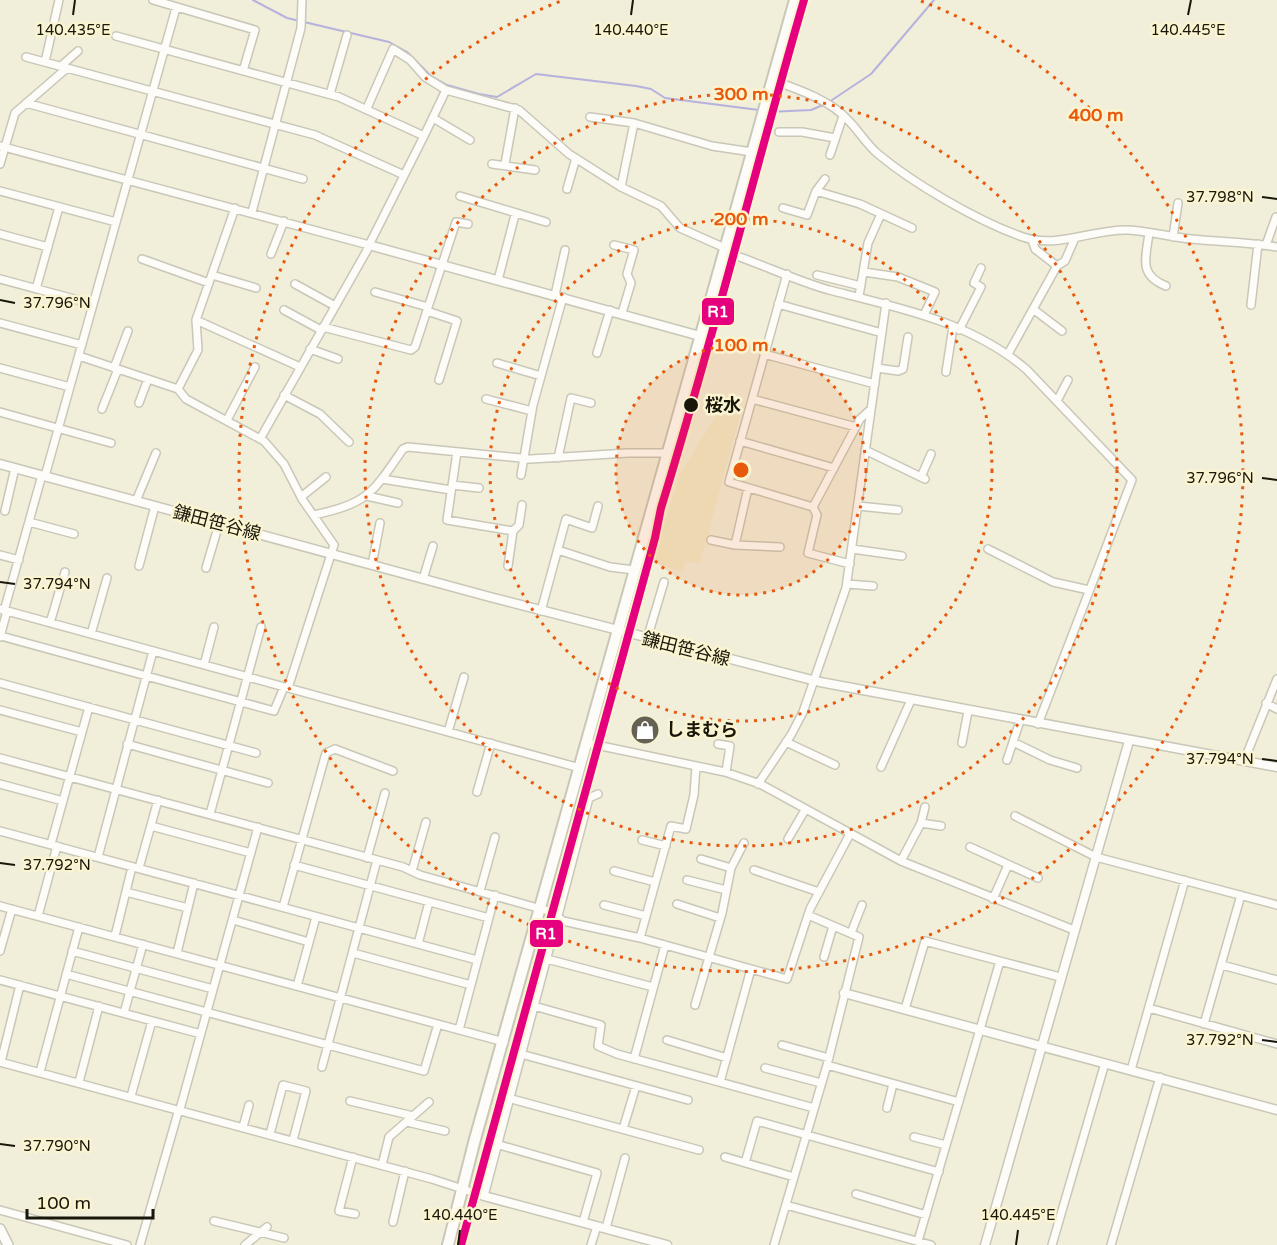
<svg xmlns="http://www.w3.org/2000/svg" width="1277" height="1245" font-family="'Varela Round','Noto Sans JP',sans-serif">
<style>
.built{fill:#efeaca}
.lines{fill:none;stroke-linecap:round;stroke-linejoin:round}
.stream{stroke:#b6b2dd;stroke-width:2}
.minor-casing{stroke:#c9c7b8;stroke-width:10}
.tertiary-casing{stroke:#c9c7b8;stroke-width:11}
.secondary-casing{stroke:#c9c7b8;stroke-width:12}
.primary-casing{stroke:#c9c7b8;stroke-width:14}
.minor{stroke:#fdfcf9;stroke-width:7}
.tertiary{stroke:#fdfcf9;stroke-width:8}
.secondary{stroke:#fdfcf9;stroke-width:9}
.primary{stroke:#fdfcf9;stroke-width:10}
.rail-1-casing{stroke:#faf4d1;stroke-width:12}
.rail-1{stroke:#e5007d;stroke-width:8}
.ticks{fill:none;stroke:#19170a;stroke-width:2}
.ring{fill:none;stroke:#e8590c;stroke-width:3;stroke-dasharray:3 6}
.stop-dot{fill:#19170a;stroke:#faf4d1;stroke-width:2}
.labels{text-anchor:middle;dominant-baseline:central;stroke-width:5;stroke-linejoin:round;paint-order:stroke}
.stop-label{font-size:18px;font-weight:bold;fill:#19170a;stroke:#faf4d1;text-anchor:start}
.street-label{font-size:18px;fill:#19170a;stroke:#faf4d1}
.poi-label{font-size:18px;font-weight:bold;fill:#19170a;stroke:#faf4d1;text-anchor:start}
.ticks-label{font-size:15px;text-anchor:middle;fill:#19170a;stroke:#faf4d1;stroke-width:5;stroke-linejoin:round;paint-order:stroke}
.centre{fill:#e8590c;stroke:#faf4d1;stroke-width:3}
.ring-label{font-size:18px;text-anchor:middle;font-weight:bold;fill:#e8590c;stroke:#faf4d1;stroke-width:5;stroke-linejoin:round;paint-order:stroke}
.line-badge{stroke:#faf4d1;stroke-width:2}
.badge-label{font-size:16px;text-anchor:middle;font-weight:bold;fill:#fff}
</style>
<rect width="100%" height="100%" fill="#f1eeda"/>
<!-- built -->
<path class="built" d="M740,415L700,563L685,562L683,572L651,562L681,473L716,416Z"/>
<g class="lines">
<!-- stream -->
<path class="stream" d="M253,0L287,18L389,42L407,52L431,76L447,85L479,94L497,97L536,74L636,86L651,89L665,98L759,110
M829,102L871,74L934,0
M768,112L811,110L823,105"/>
<!-- minor casing -->
<g class="minor-casing">
<path id="minor" d="M153,0L255,30L243,71
M26,57L315,135L404,175
M45,62L59,0
M61,66L78,51
M772,80C797,89 830,100 848,120C859,131 866,144 878,154C914,184 976,220 1020,236C1056,250 1091,229 1128,230C1149,231 1170,237 1191,239C1220,242 1248,242 1277,247
M330,94L347,35
M26,103L303,179
M367,108L393,49L410,60L425,77L446,90L519,110L569,154L621,187L661,206L680,228L725,248L734,255C766,266 797,281 829,290C897,307 972,322 1027,370L1132,480L1038,724
M590,117L634,123L712,146L752,152
M433,118L470,140
M779,132H802L835,138
M424,136L446,90
M0,146L369,245L424,136L339,97L116,36
M830,155L843,116
M0,164L15,113L67,68
M492,164L535,170
M505,164L515,108
M621,187L634,123
M567,189L576,158
M0,191L116,222
M816,191L860,204L912,228
M460,196L546,222
M235,208L196,320L198,350L178,389L186,399L264,441L284,464L302,499L334,545L288,688
M783,208L807,215L816,191L825,179
M252,212L301,28L302,0
M1149,233C1146,258 1138,275 1166,286
M0,234L48,247
M1173,237L1178,203
M614,245L634,250L627,274L631,283L622,313
M1266,245L1276,217
M271,254L284,221
M142,259L209,283
M1057,266L1065,261L1075,238
M864,272L898,277L935,292L924,315
M787,274L729,482L813,507
M212,275L256,288
M817,275L861,286
M0,279L93,304
M498,280L515,215
M295,284L335,306
M36,289L59,207
M375,292L428,307
M555,295L565,250
M859,296L868,243L881,214
M778,304L882,333
M1251,305L1258,244
M1033,309L1062,331
M284,310L321,330
M427,311L457,321L439,380
M196,320L300,367
M0,323L82,345
M323,327L411,350L415,347L456,222L468,224
M959,330L981,287L974,283L981,268
M310,349L338,359
M597,353L610,310
M764,354L875,384
M1008,354L1057,266L1035,249L1032,240
M79,356L178,389
M497,363L541,376
M0,368L70,387
M114,368L128,331
M877,368L898,371L903,369L908,337
M946,372L953,327
M284,395L320,414L349,442
M486,399L532,411
M752,399L856,427
M1057,401L1068,380
M139,403L148,379
M102,409L118,369
M0,412L111,443
M227,420L255,367
M260,439L370,245
M740,441L834,468
M865,450L925,479
M457,452L447,520L513,531L508,566
M558,458L571,398L591,403
M521,475L533,405L563,297
M45,476L176,8
M921,477L931,454
M382,479L451,490
M452,485L479,488
M367,496L398,503
M301,497L326,477
M136,501L156,453
M858,506L898,510
M5,511L15,468
M314,515C368,503 372,494 403,449L408,447L531,459L628,453H668
M29,522L74,534
M513,531L519,525L522,505
M711,540L735,545L780,547
M735,545L748,488
M852,549L902,556
M988,549L1053,582L1089,590
M558,550L610,567L634,570
M0,555L19,560
M850,564L808,553L817,515L813,507L860,419L871,409
M372,565L380,523
M139,566L155,506
M206,568L219,524
M423,579L433,546
M847,584L873,586
M0,609L580,768
M4,611L42,475
M541,611L566,519L592,528L598,506
M50,623L65,572
M91,634L107,578
M1,636L274,711L284,687
M0,637L7,611
M647,639L664,582
M204,665L214,627
M0,683L256,753
M1266,703L1277,709
M0,710L82,732
M448,732L464,677
M786,742L835,765
M1013,742L1050,760L1077,768
M587,743L725,772L760,784L901,861L1074,930
M962,743L968,711
M127,744L268,783
M718,744L730,746L726,772
M0,758L403,867L420,875L552,912L563,921L640,938L787,979L810,909L850,834
M1007,760L1020,721
M1244,761L1277,679
M881,767L911,700
M0,784L63,801
M758,784L791,735L803,712L846,588L886,303
M477,792L491,743
M210,814L261,627
M1015,816L1096,857L1277,905
M921,823L941,826
M151,826L251,853
M0,831L477,960
M788,839L805,810
M642,840L666,846
M51,844L89,707
M970,847L1038,878
M98,857L153,651
M367,858L385,793
M701,859L731,868
M901,861L921,823L925,807
M294,865L489,918
M139,868L158,800
M754,870L819,892
M412,871L426,822
M614,871L655,882
M687,880L726,890
M480,891L495,837
M126,892L188,908
M993,899L1008,865
M677,904L720,918
M604,905L646,916
M0,906L504,1042
M283,907L326,753L335,749L393,771
M38,916L57,846
M233,920L309,942
M851,933L862,905
M115,936L132,867
M640,938L671,826L686,829L694,795L696,766
M418,944L429,902
M0,951L12,909
M72,951L213,989
M177,953L194,883
M353,953L471,985
M824,957L833,926
M547,959L653,987
M1222,965L1277,980
M66,974L424,1071L438,1024
M0,980L201,1034
M297,986L316,917
M695,1005L722,913L731,868L744,843
M534,1006L601,1025L598,1046L617,1054L814,1108
M1149,1008L1277,1044
M905,1009L925,941L1060,977
M124,1013L143,944
M1204,1024L1241,895
M459,1030L495,895
M667,1040L727,1058
M782,1045L829,1058
M521,1054L688,1100
M634,1059L665,945
M0,1062L432,1179L484,1196L589,798L598,794
M1,1062L20,985
M827,1065L959,1102
M322,1067L377,860
M765,1068L821,1083
M1131,1070L1185,880
M40,1072L79,927
M79,1082L99,1006
M720,1082L751,969
M131,1096L152,1021
M508,1098L699,1150
M350,1101L413,1116
M887,1108L893,1084
M180,1109L258,827
M407,1122L445,1131
M243,1127L249,1105
M623,1129L636,1086
M270,1134L283,1085L306,1091L293,1140
M914,1137L946,1145
M496,1144L597,1173L583,1222
M353,1157L339,1211L355,1214
M725,1157L794,1177
M745,1163L757,1121L939,1172
M382,1165L389,1137L429,1102
M856,1194L926,1215
M786,1205L931,1245
M0,1210L127,1245
M214,1221L284,1238
M393,1222L405,1171
M606,1228L625,1158
M918,1241L1000,961
M140,1245L179,1109
M245,1245L267,1227
M591,1245L597,1226
M774,1245L827,1065L859,937L808,915
M1052,1245L1105,1063
M1111,1245L1160,1077"/>
</g>
<!-- tertiary casing -->
<g class="tertiary-casing">
<path id="tertiary" d="M369,245L700,336
M0,464L490,597L820,682L1277,767
M844,993L1277,1110
M484,1196L667,1245
M985,1245L1129,741"/>
</g>
<!-- secondary casing -->
<g class="secondary-casing">
<path id="secondary" d="M0,1229L8,1245"/>
</g>
<!-- primary casing -->
<g class="primary-casing">
<path id="primary" d="M448,1245L475,1139L795,0"/>
</g>
<!-- minor -->
<use href="#minor" class="minor"/>
<!-- tertiary -->
<use href="#tertiary" class="tertiary"/>
<!-- secondary -->
<use href="#secondary" class="secondary"/>
<!-- primary -->
<use href="#primary" class="primary"/>
<!-- rail-1 casing -->
<g class="rail-1-casing">
<path id="rail-1" d="M461,1245L655,538L661,508C713,340 755,169 804,0"/>
</g>
<!-- rail-1 -->
<use href="#rail-1" class="rail-1"/>
</g>
<!-- ticks -->
<path class="ticks" d="M73,15L75,0M631,15L633,0M1188,15L1191,0M1262,197L1277,199M0,300L15,303M1262,478L1277,480M0,582L15,584M1262,759L1277,761M0,863L15,865M1262,1040L1277,1042M0,1144L15,1146M458,1245L460,1230M1016,1245L1018,1230"/>
<!-- distance rings -->
<circle cx="741" cy="470" r="125" fill="#e8590c" fill-opacity=".12"/>
<g class="ring">
<circle cx="741" cy="470" r="125"/>
<circle cx="741" cy="470" r="251"/>
<circle cx="741" cy="470" r="376"/>
<path d="M921 1A502 502 0 1 1 561 1"/>
</g>
<!-- icons -->
<defs>
<g id="shop-disc" transform="scale(1.5)"><circle r="9.5" fill="#656253" stroke="#faf4d1"/><path d="M-5-2.5h2.3a2.7 3.5 0 0 1 5.4 0H5L5.5 6h-11ZM-1.5-2.5h3a1.5 2.3 0 0 0-3 0Z" fill="#fff"/></g>
</defs>
<g fill-rule="evenodd">
<use href="#shop-disc" x="645" y="730"/>
</g>
<!-- markers -->
<circle class="stop-dot" cx="691" cy="405" r="8"/>
<g class="labels">
<!-- stop labels -->
<g class="stop-label">
<text x="705" y="405">桜水</text>
</g>
<!-- street labels -->
<g class="street-label">
<text transform="translate(217 523) rotate(15)">鎌田笹谷線</text>
<text transform="translate(686 649) rotate(14)">鎌田笹谷線</text>
</g>
<!-- poi labels -->
<g class="poi-label">
<text x="666" y="730">しまむら</text>
</g>
</g>
<g class="ticks-label">
<text x="73" y="35">140.435°E</text>
<text x="631" y="35">140.440°E</text>
<text x="1188" y="35">140.445°E</text>
<text x="1220" y="202">37.798°N</text>
<text x="57" y="308">37.796°N</text>
<text x="1220" y="483">37.796°N</text>
<text x="57" y="589">37.794°N</text>
<text x="1220" y="764">37.794°N</text>
<text x="57" y="870">37.792°N</text>
<text x="1220" y="1045">37.792°N</text>
<text x="57" y="1151">37.790°N</text>
<text x="460" y="1220">140.440°E</text>
<text x="1018" y="1220">140.445°E</text>
</g>
<circle cx="741" cy="470" r="9" class="centre"/>
<g class="ring-label">
<text x="741" y="100">300 m</text>
<text x="1096" y="121">400 m</text>
<text x="741" y="225">200 m</text>
<text x="741" y="351">100 m</text>
</g>
<g class="line-badge">
<rect x="701" y="297" width="34" height="29" rx="6" fill="#e5007d"/>
<rect x="529" y="919" width="35" height="29" rx="6" fill="#e5007d"/>
</g>
<g class="badge-label">
<text x="718" y="317">R1</text>
<text x="546" y="939">R1</text>
</g>
<!-- scale -->
<path d="M27 1209v9h126v-9" fill="none" stroke="#19170a" stroke-width="3"/>
<text x="36" y="1209" font-size="18" fill="#19170a" stroke="#faf4d1" stroke-width="4.5" paint-order="stroke">100 m</text>
</svg>
